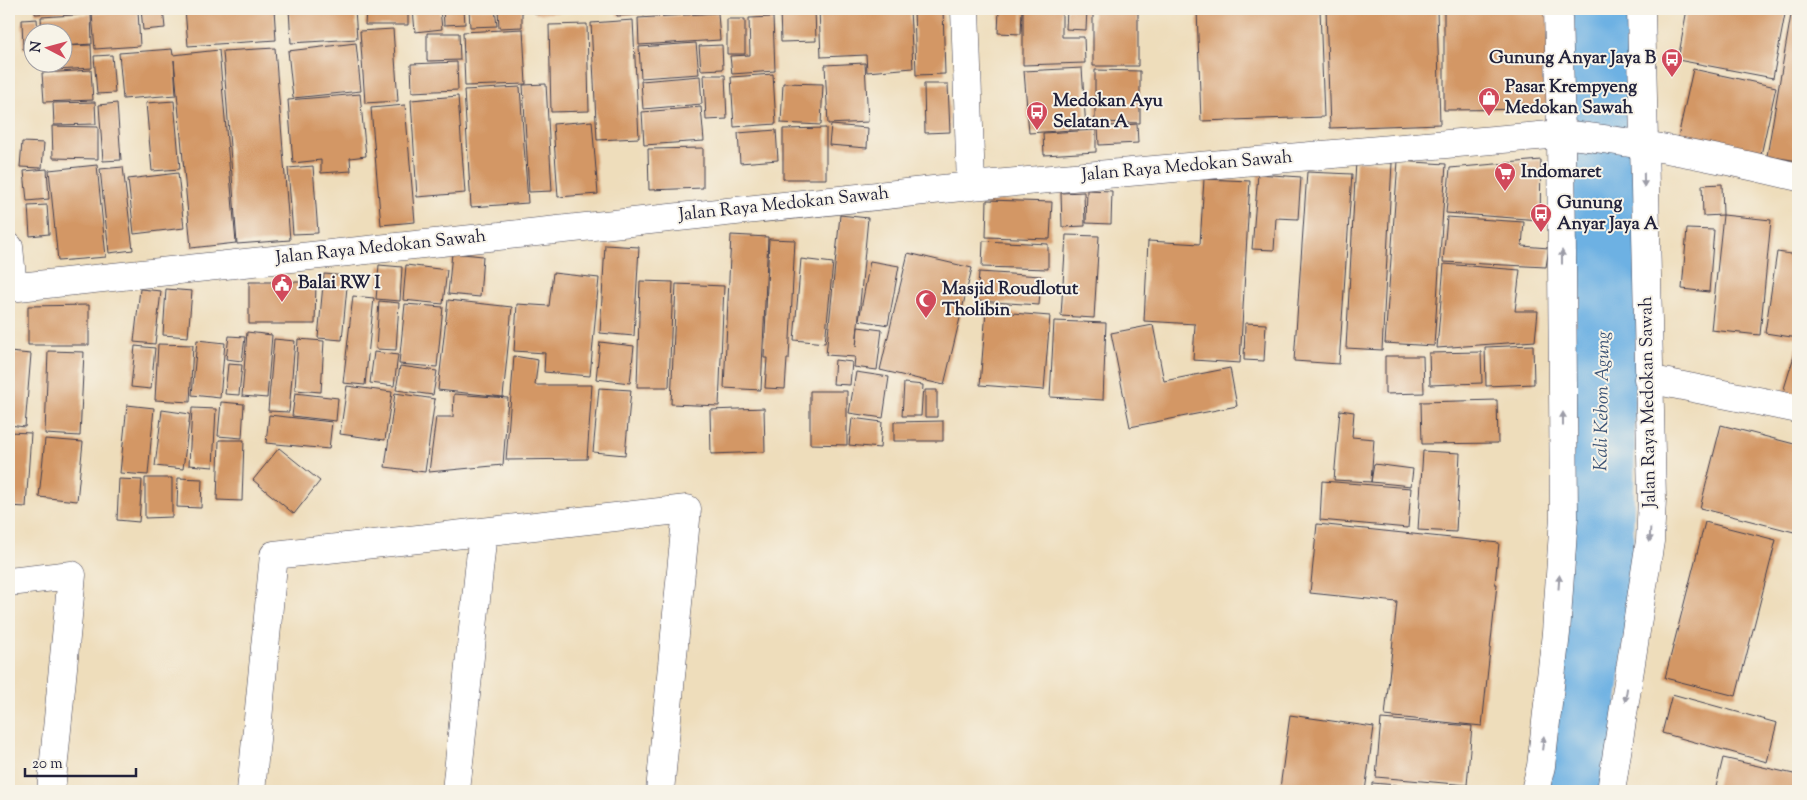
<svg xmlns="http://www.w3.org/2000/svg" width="1807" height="800" font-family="'Sorts Mill Goudy',serif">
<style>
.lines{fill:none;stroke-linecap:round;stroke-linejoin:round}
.river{stroke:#6db1e3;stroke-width:66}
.building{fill:#d39765}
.street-casing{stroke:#413e4e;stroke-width:29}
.secondary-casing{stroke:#413e4e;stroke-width:29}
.street{stroke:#fff;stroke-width:28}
.secondary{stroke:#fff;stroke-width:28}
.oneway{fill:#9c9ca7}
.labels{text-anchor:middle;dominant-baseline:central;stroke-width:4;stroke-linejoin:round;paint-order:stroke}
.poi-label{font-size:18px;font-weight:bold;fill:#22223b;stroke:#f7f3e8;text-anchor:start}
.street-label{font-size:18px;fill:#22223b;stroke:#f7f3e8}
.water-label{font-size:19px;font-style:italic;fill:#3c5476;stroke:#f7f3e8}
</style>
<rect width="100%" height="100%" fill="#f7f3e8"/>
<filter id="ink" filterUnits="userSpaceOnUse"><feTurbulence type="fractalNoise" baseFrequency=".02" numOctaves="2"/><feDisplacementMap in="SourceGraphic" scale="10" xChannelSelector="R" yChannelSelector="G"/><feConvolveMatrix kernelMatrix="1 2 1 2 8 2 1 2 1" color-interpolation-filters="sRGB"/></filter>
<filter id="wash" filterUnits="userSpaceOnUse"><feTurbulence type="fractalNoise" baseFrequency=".0096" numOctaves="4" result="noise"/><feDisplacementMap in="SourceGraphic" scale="20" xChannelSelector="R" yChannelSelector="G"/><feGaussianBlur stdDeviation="1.12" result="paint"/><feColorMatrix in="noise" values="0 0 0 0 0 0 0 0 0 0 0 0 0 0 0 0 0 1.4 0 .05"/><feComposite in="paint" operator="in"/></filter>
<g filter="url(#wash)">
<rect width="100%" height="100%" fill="#edb"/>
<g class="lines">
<!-- river -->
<path class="river" d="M1573,791L1600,569L1606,186L1598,9"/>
</g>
<g id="blocks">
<!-- building -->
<path class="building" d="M35,9H88V11L35,14Z
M141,9H163L165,28L143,30Z
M185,9H274L276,40L188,46Z
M289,9H355L357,39L291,43Z
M366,9H408V25H365Z
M413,9H440L442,29L415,32Z
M443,9H464L465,24L444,25Z
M469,9H495L497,26L470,27Z
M498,9H522V27L499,28Z
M535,9H595V10L535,14Z
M616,9H680V12L617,16Z
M727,9H752V12L727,13Z
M780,9H815L816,41L781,42Z
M819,9H910L913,68L867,72L866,55L821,57Z
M914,9H943L945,74L916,75Z
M999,9H1022L1021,34L998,33Z
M1023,9H1062V37H1084L1085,63L1023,65Z
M1067,9H1087L1086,30L1066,29Z
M1093,9H1138V66H1093Z
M1197,9H1320L1324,117L1201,121Z
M1326,9H1437L1440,124L1330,128Z
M1444,9H1549L1550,109L1444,110Z
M1687,9H1786L1773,78L1678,60Z
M1792,9H1798V161L1767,156Z
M138,10L140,46L95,49L92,14Z
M718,13L720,40L639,45L638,18Z
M91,14L92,44L62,46V32H42L41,17Z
M773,17L775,71L732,74L730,56L750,55L749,18Z
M37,19L38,32H32V49H23L22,20Z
M727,19H745V54H727Z
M633,20L639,138L597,140L591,23Z
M587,24L589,111L551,112L549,25Z
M393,29L398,101L365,103L360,31Z
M523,29L526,84L465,86L463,32Z
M427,33H459L460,60L427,61Z
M356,43L361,91L293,98L288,51Z
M696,43L699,74L641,78L639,47Z
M91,45L92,68L56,70V62H62V46Z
M722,45L723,69L701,70L699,46Z
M275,48L290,240L237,244L223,51Z
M172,49L173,55L219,50L236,243L191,248L174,60L176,95L123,99L119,53Z
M112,55L115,93L97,94L94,56Z
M457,62L458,90L412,92L411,64Z
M865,63L868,122L828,124L825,65Z
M1082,68L1086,129L1029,133L1024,71Z
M1693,69L1776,87L1761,155L1678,137Z
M91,70L93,100L44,102L42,73Z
M1095,70L1140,71V123L1095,122Z
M773,74L776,124L734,127L731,77Z
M704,75H725L727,119L706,120Z
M700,76L702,104L643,109L641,81Z
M783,83L823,84L821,125L781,123Z
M546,84L552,191L529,192L523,85Z
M924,84H948L950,132L925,133Z
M520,87L528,203L471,207L464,90Z
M360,94L366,156L350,158L351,171L321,173V160L293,163L288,100Z
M458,96L465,193L417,197L411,100Z
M174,101L180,169L152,171L146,103Z
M95,102L96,124L54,125L53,103Z
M117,103L121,160L103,161L99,105Z
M405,105L415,222L381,225L371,108Z
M701,107L704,141L644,145L642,112Z
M592,121L598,194L558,197L553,124Z
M1137,124L1138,143L1099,145L1098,127Z
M831,125L868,128L867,148L829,145Z
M52,126L98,127V159L53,158Z
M826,128V179H783V129Z
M776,130L778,160L740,163L738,133Z
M1096,130V152L1044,155L1043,133Z
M22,142L44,143L42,168L20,167Z
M703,148V188L649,190L648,149Z
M1541,160L1540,220L1446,213L1450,168Z
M1356,161L1392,163L1382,350L1346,348Z
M1398,161L1446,164L1434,346L1385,343Z
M97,165L106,257L58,261L49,170Z
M313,166L318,233L293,234L288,168Z
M123,167L133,250L109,253L100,169Z
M47,169L49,199L27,201L24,171Z
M1307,172L1352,174L1339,364L1294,361Z
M178,173L184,228L134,234L128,179Z
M1258,174L1301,177L1298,219L1276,218L1274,250L1252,249Z
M1204,179L1250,181L1240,363L1193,360L1195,324L1144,321L1148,241L1200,244Z
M1722,184L1723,215L1703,216L1702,185Z
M1087,190L1112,191L1111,224L1086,223Z
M1084,192L1085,226L1062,227L1061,193Z
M987,200L1052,202L1050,239L986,237Z
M47,205L49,234L30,236L28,206Z
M840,215L868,218L856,347L858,327L882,330L877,370L854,367L855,357L826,355Z
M1723,215L1771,220L1760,335L1711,330Z
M1447,217L1524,222L1522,246L1549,248L1546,267L1443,262Z
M1687,229L1714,230L1709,292L1682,289Z
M731,235L768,237L761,390L724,388Z
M1066,235L1099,236L1094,318L1061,316Z
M769,239L795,240L789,359H787L785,389L765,388L767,358H764Z
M983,241L1048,244V269L982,267Z
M605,245L639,247L634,336L600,333Z
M1777,252L1798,255V338L1765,333Z
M452,253L483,256L480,297L448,294Z
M908,253L972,268L944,385L880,370Z
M801,259L833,263L825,343L794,340Z
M870,261L899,266L888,325L859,320Z
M1444,264L1520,270L1515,311H1538L1535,341L1437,348Z
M379,265L402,267L400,301L376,299Z
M406,265L447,270L443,304L403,300Z
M979,272L1041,276L1039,305L977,301Z
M553,273L599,278L590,376L544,372L545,353L514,351L517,304L549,306Z
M324,274L348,276L342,340L318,338Z
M640,281L673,282L669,387H637Z
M249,282H316L315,324H249Z
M676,284L724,286L719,406L671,404Z
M140,289L161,291L155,344L134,342Z
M166,289L192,291L188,337L163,335Z
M353,296L374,298L365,385L343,383Z
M448,300L512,307L503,397L438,390Z
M379,301L399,303L396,350L376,349Z
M405,304L443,307L437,367L399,364Z
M89,305V345H28V306Z
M986,311L1050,316L1044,390L980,385Z
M1054,321L1106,323L1103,400L1050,397Z
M1245,323L1266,324L1264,361L1244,360Z
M1153,325L1164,381L1230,368L1237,406L1130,427L1111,333Z
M247,332L272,335L267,398L242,396Z
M229,336L245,337L242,361L226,359Z
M274,339L295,341L289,412L268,411Z
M298,339L324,341L321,392L295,390Z
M197,340L225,343L220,398L192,395Z
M600,342L634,346L630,383L596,379Z
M1798,343V396L1783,392Z
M158,344L193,345L190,402L155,400Z
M1533,345L1534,384L1486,386L1485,347Z
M135,346L155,348L151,389L131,387Z
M48,351L84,352L80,436L45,434Z
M9,352L31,354L25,427L9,425Z
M374,352L398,355L394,386L370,383Z
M1481,352L1482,383L1430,385L1429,353Z
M514,356L538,360L535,385H592L587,459L506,460Z
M1385,356H1423L1424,393L1385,394Z
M835,360L852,362L850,385L833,384Z
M228,364L242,365L239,395L225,394Z
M400,366L437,371L433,395L396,390Z
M856,372L889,377L883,418L849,413Z
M904,383L923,385L921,416H902Z
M347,386L392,392L385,440L340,434Z
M599,388L631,390L625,455L593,452Z
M925,390H937V417H925Z
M810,391H847V445L810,444Z
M295,393L338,398L336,421L292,416Z
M395,393L435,399L425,472L385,467Z
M454,394L508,398L503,465L429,472L436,417H453Z
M1497,400L1498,443L1422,444L1421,402Z
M221,402L244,404L242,438L218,436Z
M127,405L154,408L148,475L120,473Z
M192,408L216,409L213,467L189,465Z
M764,408L765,452L711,454L710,410Z
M162,410L190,414L183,469L155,466Z
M1340,410L1354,412L1352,437L1374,439L1371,482L1334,480Z
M269,415L332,422L329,449L266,443Z
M852,418L882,422L880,448L849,445Z
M943,421V441H894V422Z
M1721,425L1798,445V533L1700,508Z
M9,432L31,433L26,507L9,506Z
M45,439L83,442L77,501L39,497Z
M219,440H244L242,501L217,500Z
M279,448L320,481L294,514L253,480Z
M1423,451L1460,453L1456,532L1418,530Z
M1374,464L1413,469L1411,486L1371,482Z
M145,478H172V517L145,518Z
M178,478L202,479L201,508L177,507Z
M119,479L142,480L139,522L117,520Z
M1322,481L1411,488L1408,528L1320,520Z
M1705,522L1776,540L1736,696L1665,678Z
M1317,524L1499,543L1495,584H1497L1482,726L1385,716L1397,602L1310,593Z
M1672,694L1777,723L1767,762L1662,733Z
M1290,715L1374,727L1365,791H1300L1280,788Z
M1381,719L1472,726L1467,785L1376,777Z
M1723,758L1798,775V791H1715Z
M1372,783L1397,785L1396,791H1372Z"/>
</g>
</g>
<g filter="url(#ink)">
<use href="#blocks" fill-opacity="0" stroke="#413e4e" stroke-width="1"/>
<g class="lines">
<!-- street casing -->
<g class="street-casing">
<path id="street" d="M965,9L971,186
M9,247L13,287
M9,288L971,186L1561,134C1641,142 1720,158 1798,177
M1648,379L1798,409
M9,582L72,575L51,791
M251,791L274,555L687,509L660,791
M456,791L483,532"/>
</g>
<!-- secondary casing -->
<g class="secondary-casing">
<path id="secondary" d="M1535,791L1541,766L1556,633L1564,517L1561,134L1558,9
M1611,791L1650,541L1652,499L1641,9"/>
</g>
<!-- street -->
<use href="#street" class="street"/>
<!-- secondary -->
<use href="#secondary" class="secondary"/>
</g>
<!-- one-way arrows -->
<defs><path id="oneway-solid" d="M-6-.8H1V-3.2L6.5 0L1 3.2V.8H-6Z" transform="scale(1.25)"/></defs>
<g class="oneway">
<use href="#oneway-solid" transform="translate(1644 180) rotate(89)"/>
<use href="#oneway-solid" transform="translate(1562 257) rotate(-90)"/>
<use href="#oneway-solid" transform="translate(1563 419) rotate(-90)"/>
<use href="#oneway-solid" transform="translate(1650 535) rotate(93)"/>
<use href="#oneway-solid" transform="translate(1559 582) rotate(-86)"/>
<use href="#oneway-solid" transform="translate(1626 695) rotate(99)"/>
<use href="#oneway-solid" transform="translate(1543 743) rotate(-83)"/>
</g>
</g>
<!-- icons -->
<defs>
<g id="bus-pin" transform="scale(1.125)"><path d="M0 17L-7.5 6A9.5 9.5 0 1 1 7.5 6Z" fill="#d1495b" stroke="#f7f3e8"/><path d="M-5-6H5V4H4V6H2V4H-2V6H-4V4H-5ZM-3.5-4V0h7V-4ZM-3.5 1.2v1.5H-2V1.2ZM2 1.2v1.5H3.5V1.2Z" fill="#fff"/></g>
<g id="shop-pin" transform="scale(1.125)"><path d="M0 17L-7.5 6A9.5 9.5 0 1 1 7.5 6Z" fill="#d1495b" stroke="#f7f3e8"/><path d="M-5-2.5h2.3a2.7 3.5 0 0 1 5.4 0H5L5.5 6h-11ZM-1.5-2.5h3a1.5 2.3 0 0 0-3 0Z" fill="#fff"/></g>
<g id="supermarket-pin" transform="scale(1.125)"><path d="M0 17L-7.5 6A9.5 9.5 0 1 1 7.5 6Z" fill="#d1495b" stroke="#f7f3e8"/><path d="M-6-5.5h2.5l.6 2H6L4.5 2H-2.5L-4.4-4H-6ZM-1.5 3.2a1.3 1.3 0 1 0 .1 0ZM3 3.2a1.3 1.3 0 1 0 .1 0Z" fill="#fff"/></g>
<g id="civic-pin" transform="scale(1.125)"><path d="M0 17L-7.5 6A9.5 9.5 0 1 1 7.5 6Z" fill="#d1495b" stroke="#f7f3e8"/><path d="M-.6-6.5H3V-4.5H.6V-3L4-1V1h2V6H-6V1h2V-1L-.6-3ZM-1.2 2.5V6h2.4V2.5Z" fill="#fff"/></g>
<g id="mosque-pin" transform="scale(1.125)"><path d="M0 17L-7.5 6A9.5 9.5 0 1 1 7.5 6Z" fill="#d1495b" stroke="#f7f3e8"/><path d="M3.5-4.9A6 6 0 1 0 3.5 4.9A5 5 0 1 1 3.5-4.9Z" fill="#fff"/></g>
</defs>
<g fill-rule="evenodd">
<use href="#bus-pin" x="1672" y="59"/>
<use href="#shop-pin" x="1489" y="98"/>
<use href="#bus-pin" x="1037" y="112"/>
<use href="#supermarket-pin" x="1505" y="173"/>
<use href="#bus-pin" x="1541" y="214"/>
<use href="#civic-pin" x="282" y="284"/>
<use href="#mosque-pin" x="926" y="300"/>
</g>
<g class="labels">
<!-- poi labels -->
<g class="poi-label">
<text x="1656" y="59" text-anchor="end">Gunung Anyar Jaya B</text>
<text x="1505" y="88">Pasar Krempyeng<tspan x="1505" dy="21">Medokan Sawah</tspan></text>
<text x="1053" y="102">Medokan Ayu<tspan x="1053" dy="21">Selatan A</tspan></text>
<text x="1521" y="173">Indomaret</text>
<text x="1557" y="204">Gunung<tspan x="1557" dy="21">Anyar Jaya A</tspan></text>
<text x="298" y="284">Balai RW I</text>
<text x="942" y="290">Masjid Roudlotut<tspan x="942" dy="21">Tholibin</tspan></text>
</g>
<!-- street labels -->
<g class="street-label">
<text transform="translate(1187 167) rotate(-5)">Jalan Raya Medokan Sawah</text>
<text transform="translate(784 205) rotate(-6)">Jalan Raya Medokan Sawah</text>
<text transform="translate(381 248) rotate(-6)">Jalan Raya Medokan Sawah</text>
<text transform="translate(1649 402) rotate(-91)">Jalan Raya Medokan Sawah</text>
</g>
<!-- water labels -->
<g class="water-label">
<text transform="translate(1603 401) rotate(-89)">Kali Kebon Agung</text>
</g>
</g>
<!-- margin -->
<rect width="1807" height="800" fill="none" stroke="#f7f3e8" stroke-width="30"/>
<!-- north arrow -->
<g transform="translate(48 48) rotate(276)"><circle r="24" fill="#f7f3e8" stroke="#a29fa3"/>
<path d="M0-4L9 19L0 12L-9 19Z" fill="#d1495b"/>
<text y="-8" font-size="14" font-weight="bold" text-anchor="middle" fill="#22223b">N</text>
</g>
<!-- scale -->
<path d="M25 768v8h111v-8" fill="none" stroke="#22223b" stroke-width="2.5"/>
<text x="32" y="768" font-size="15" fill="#22223b" stroke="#f7f3e8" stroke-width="4" paint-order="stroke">20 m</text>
</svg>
